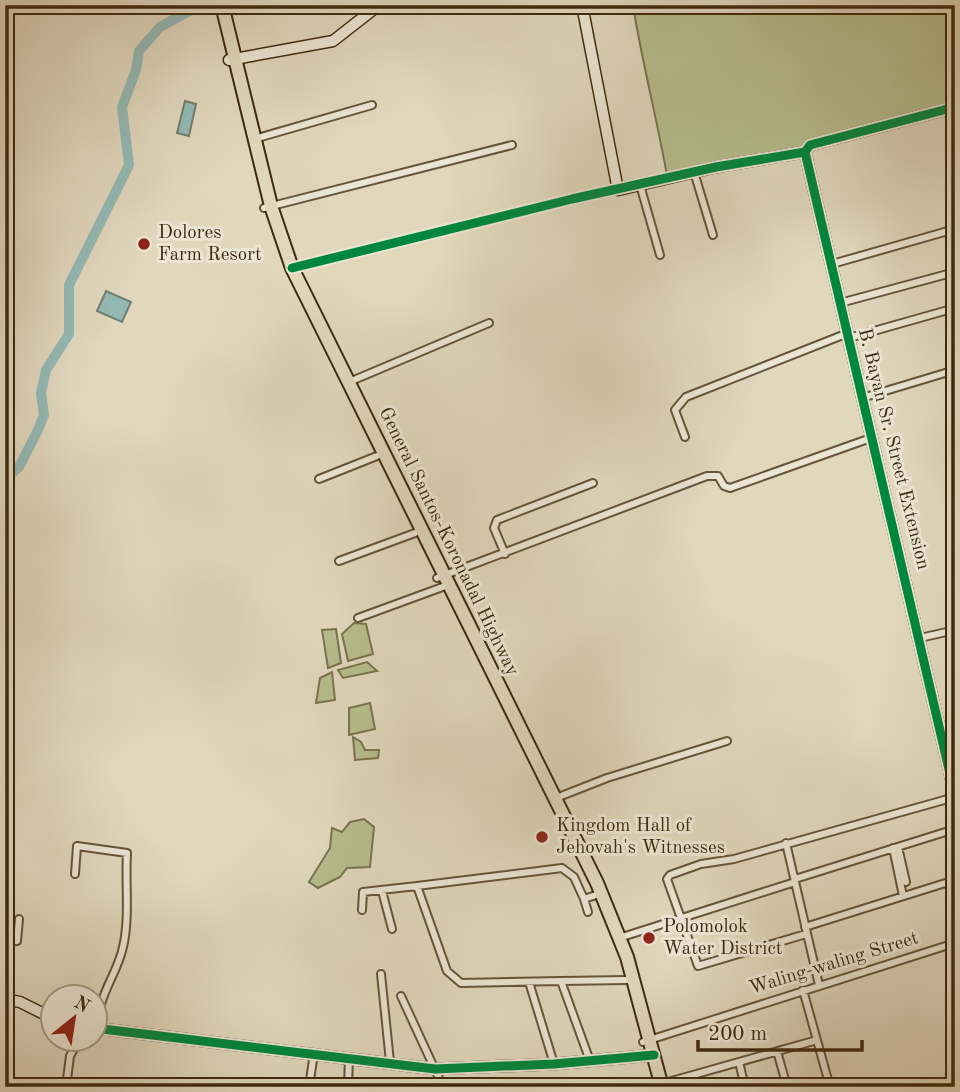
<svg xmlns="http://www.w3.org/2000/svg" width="960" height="1092" font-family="'Old Standard TT',serif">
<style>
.green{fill:#b6bd8e;stroke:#7a744e;stroke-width:2}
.water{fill:#94b9b5;stroke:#728072;stroke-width:2}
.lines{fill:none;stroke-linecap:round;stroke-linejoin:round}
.river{stroke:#94b9b5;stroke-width:10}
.street-casing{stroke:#66553a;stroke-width:10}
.secondary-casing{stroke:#3e2a0e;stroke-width:13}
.highway-casing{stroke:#3e2a0e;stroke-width:16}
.street{stroke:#ebe5d4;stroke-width:6}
.secondary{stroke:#ebe5d4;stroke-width:10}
.highway{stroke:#e0d7bd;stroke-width:12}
.cycleway-casing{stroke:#ebe5d4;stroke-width:13}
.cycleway{stroke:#00873e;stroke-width:9}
.poi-dot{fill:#8f2418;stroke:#ebe5d4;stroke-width:2.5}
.labels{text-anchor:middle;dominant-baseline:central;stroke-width:6;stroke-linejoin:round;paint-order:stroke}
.poi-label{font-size:19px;fill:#3e2a0e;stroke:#ebe5d4;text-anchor:start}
.street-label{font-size:19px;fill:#3e2a0e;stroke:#ebe5d4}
</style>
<rect width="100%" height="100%" fill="#e0d7bd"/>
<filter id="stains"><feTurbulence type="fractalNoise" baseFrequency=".00286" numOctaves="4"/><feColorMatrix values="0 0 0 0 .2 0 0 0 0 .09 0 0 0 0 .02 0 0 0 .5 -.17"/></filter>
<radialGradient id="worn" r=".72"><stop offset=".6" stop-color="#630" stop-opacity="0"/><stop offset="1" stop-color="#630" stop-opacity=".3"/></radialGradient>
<!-- green -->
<path class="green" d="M633,5H955V102L806,142L801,149L667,176C657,118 642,63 633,5Z
M354,623L366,624L373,654L348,661L342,634Z
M336,629L341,663L328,668L322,630Z
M367,662L377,671L343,678L338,670Z
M332,672L335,700L316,703L320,678Z
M370,703L375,729L349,735V708Z
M353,737L361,742L365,750H379L378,758L355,760Z
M364,819L374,827L370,867L347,868L340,877L318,888L309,882L330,848L332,828L342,832L350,822Z"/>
<!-- water -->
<path class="water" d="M185,101L196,104L189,136L177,133Z
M106,291L131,302L122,322L97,311Z"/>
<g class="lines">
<!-- river -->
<path class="river" d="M5,479L19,467L38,430L44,415L41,393L46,370L69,334V285L129,165L122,107L136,70L139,51L160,27L200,5
M5,529V543"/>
<!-- street casing -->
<g class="street-casing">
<path id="street" d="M254,139L372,105
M694,172L713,235
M640,185L660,255
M264,208L512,145
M832,264L955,229
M292,268L572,199L618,190
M840,303L955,272
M849,338L955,308
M349,382L489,323
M862,398L955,370
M685,437L675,410L686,397L848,333
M319,479L377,456
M505,554L494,528L497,520L593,483
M339,561L415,533
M437,578L707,476H718L724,486L730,488L871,438
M358,618L448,585
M920,638L955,630
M556,798L607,778L727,741
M786,843L819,985
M898,847L906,882
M893,848L903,896
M75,874L77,846L127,853C125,883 130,917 123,947C117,976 95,998 99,1029
M795,879L955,829
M417,886L562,868L574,877L584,899L596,895
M382,891L392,929
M584,899L588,912
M362,910L363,892L417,886L447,971L461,983L561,981
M805,927L955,880
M806,934L698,966L667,879L670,875L701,864L734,859L955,797
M619,938L795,882
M5,942L17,941L19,919
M381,974L390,1062
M529,982L554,1064
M803,990L830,1087
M401,996L443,1087
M643,1042L955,943
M777,1051L787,1087
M590,1061L561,981L627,980
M739,1062L745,1087
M661,1084L817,1040
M66,1087L70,1056L79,1040
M309,1087L314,1053
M348,1087L349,1057"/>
</g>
<!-- secondary casing -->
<g class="secondary-casing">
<path id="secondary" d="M582,5L618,190L716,167L805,152L810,145L955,107
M229,60L333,41L379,5
M805,152L955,795
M5,999L20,1002L52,1018
M94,1028L435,1069L554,1064L654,1055"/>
</g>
<!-- highway casing -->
<g class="highway-casing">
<path id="highway" d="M222,5L271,206L292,268L597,883L627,957L662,1087"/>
</g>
<!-- street -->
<use href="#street" class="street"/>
<!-- secondary -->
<use href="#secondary" class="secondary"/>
<!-- highway -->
<use href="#highway" class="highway"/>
<!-- cycleway casing -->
<g class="cycleway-casing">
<path id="cycleway" d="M805,152L955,795
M292,268L572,199L716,167L805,152L810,145L955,107
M94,1028L435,1069L554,1064L654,1055"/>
</g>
<!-- cycleway -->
<use href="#cycleway" class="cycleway"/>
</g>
<!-- markers -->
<g class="poi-dot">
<circle cx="144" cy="244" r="7"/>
<circle cx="542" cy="837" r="7"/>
<circle cx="649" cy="938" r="7"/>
</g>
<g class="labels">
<!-- poi labels -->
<g class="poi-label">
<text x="158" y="233">Dolores<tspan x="158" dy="22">Farm Resort</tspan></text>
<text x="556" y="826">Kingdom Hall of<tspan x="556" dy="22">Jehovah's Witnesses</tspan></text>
<text x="663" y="927">Polomolok<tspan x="663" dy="22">Water District</tspan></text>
</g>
<!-- street labels -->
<g class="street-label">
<text transform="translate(893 449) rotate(76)">B. Bayan Sr. Street Extension</text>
<text transform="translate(448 542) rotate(64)">General Santos-Koronadal Highway</text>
<text transform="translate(834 964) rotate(-17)">Waling-waling Street</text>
</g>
</g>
<!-- margin -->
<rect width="960" height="1092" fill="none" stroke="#e0d7bd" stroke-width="28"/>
<rect x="7" y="7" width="946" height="1078" fill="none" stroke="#3e2a0e" stroke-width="3.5"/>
<rect x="14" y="14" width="932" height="1064" fill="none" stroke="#3e2a0e" stroke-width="2"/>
<!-- north arrow -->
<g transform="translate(74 1018) rotate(30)"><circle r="33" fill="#ebe5d4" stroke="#a69a85" stroke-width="2"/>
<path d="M0-5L12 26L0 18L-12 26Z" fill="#8f2418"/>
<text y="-10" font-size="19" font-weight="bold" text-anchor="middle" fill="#3e2a0e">N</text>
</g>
<!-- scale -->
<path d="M698 1040v10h164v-10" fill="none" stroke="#3e2a0e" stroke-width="3.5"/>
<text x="708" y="1040" font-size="21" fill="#3e2a0e" stroke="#ebe5d4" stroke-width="5" paint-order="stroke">200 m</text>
<rect width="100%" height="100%" filter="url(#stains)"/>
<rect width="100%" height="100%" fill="url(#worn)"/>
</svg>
